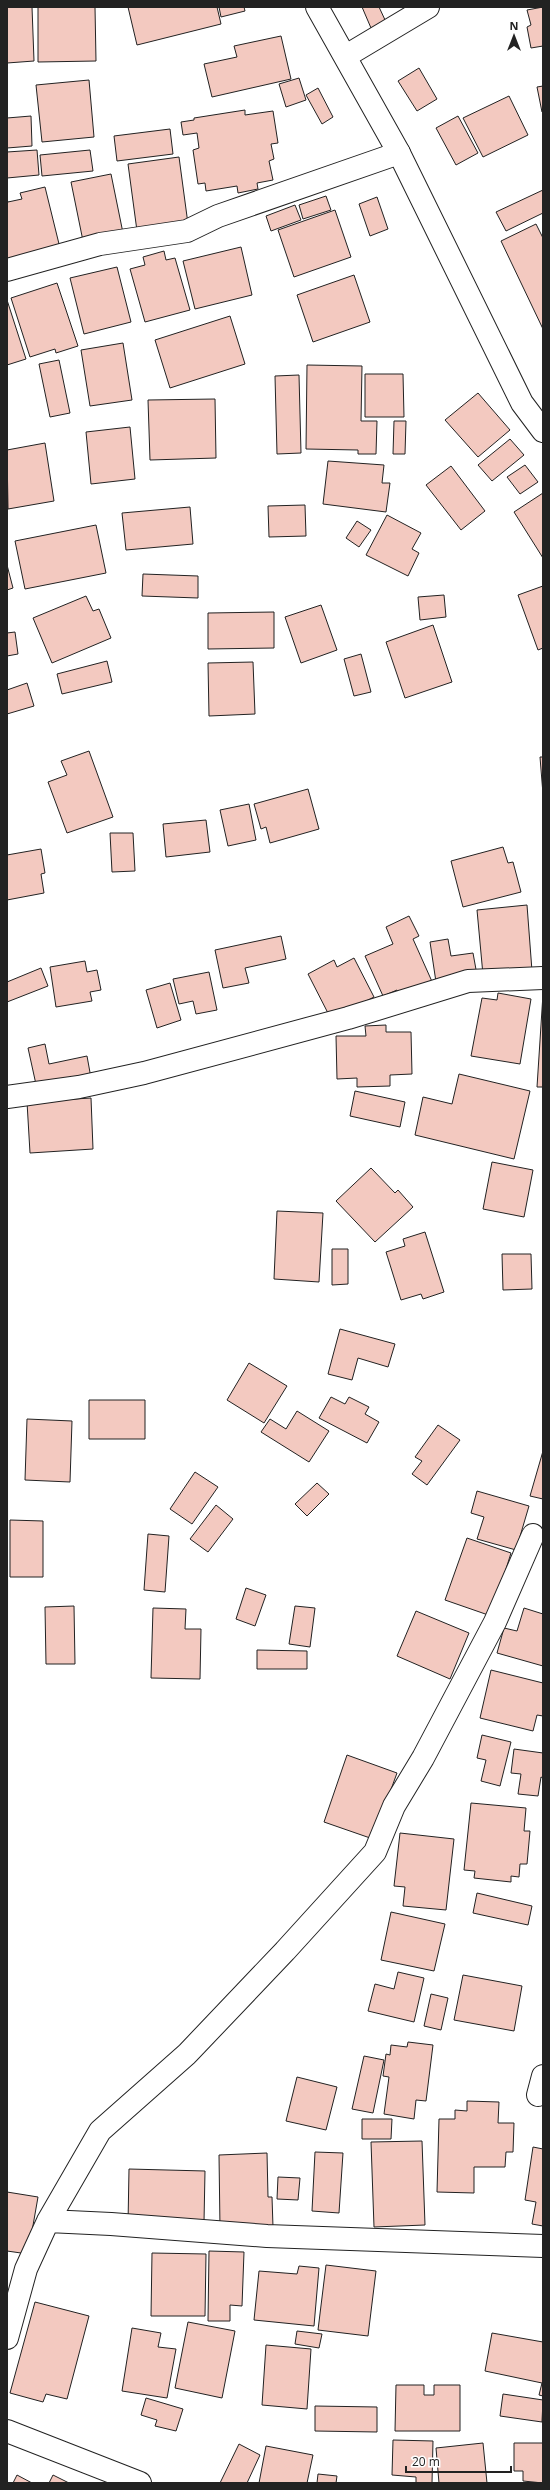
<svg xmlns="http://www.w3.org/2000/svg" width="550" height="2490" font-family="'Open Sans',sans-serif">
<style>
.building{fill:#f3c9c0;stroke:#222}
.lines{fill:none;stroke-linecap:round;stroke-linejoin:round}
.minor-casing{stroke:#222;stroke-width:24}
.major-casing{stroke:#222;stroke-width:24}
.minor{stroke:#fff;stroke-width:22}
.major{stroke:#fff;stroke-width:22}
</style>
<rect width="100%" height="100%" fill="#fff"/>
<!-- building -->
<path class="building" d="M7,7H32L34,61L7,63Z
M38,7H95L96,61L38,62Z
M128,7H217L221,24L137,45Z
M219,7H244L245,11L221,17Z
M362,7H379L386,22L371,28Z
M543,7V46L531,48L527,27L531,25L527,10Z
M281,36L291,79L212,97L204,64L237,57L234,46Z
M419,68L437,99L417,111L398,81Z
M299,78L306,100L286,107L279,84Z
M89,80L94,137L42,142L36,85Z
M543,86V112H542L537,87Z
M318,88L333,117L322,124L306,95Z
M509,96L528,135L483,157L463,118Z
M245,110V115L273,111L278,143L271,144L274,159L269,161L273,180L257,183L258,189L238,193L237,186L206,191L205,183L198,184L193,150L199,148L197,133L183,135L181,122L194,120V118Z
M31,116L32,146L7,148V118Z
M458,116L478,153L456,165L436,128Z
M170,129L173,154L117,161L114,136Z
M37,150L39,175L7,178V152Z
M90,150L93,171L42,176L40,155Z
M179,157L188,224L137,231L128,164Z
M111,174L123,233L83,241L71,182Z
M45,187L60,248L7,261V200L8,202L22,199L20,193Z
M543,190V213L506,231L496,212Z
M326,196L331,210L303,219L299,205Z
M377,197L388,229L370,236L359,204Z
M295,205L301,220L271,231L266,216Z
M335,210L351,257L294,277L278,230Z
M536,224L543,238V329L501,241Z
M241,247L252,295L195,309L183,261Z
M164,251L166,260L175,258L190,310L145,322L130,269L145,265L143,257Z
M117,267L131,322L84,334L70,278Z
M354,275L370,322L313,342L297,295Z
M57,283L78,346L56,353L55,349L30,357L11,298Z
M7,300L26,359L7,365Z
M230,316L245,364L170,388L155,340Z
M123,343L132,400L90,406L81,350Z
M59,360L70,413L50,417L39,364Z
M307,365L362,366L361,421H377L376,454H358V450L306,449Z
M365,374H403L404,417H365Z
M299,375L301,453L277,454L275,376Z
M478,393L510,430L478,457L445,420Z
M215,399L216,458L150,460L148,400Z
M394,421H406L405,454H393Z
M130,427L135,479L91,484L86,432Z
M510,439L524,455L492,481L478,465Z
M45,443L54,501L8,509L7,450Z
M328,461L384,465L382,483H390L386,512L323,504Z
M525,465L538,482L520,494L507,477Z
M451,466L485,511L461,530L426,485Z
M543,493V558L514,512Z
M305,505L306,536L269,537L268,506Z
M190,507L193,544L126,550L122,513Z
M387,515L421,533L412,549L419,553L408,576L366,555Z
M357,521L371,530L359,547L346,538Z
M96,525L106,573L25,589L15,541Z
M7,565L13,588L7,590Z
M143,574L198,576V598L142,596Z
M543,586V648L538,650L518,595Z
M444,595L446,617L420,620L418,597Z
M86,596L93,611L99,609L111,638L52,663L33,618Z
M321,605L337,650L301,663L285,617Z
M274,612V648L208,649V613Z
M433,625L452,682L405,698L386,642Z
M15,632L18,654L7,656V633Z
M361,654L371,692L354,696L344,659Z
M107,661L112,682L62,694L57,674Z
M253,662L255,714L209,716L208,663Z
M27,683L34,706L7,714V690Z
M89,751L113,817L67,833L48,782L67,775L61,761Z
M540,757H543V794Z
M308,789L319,829L270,843L266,827L261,829L254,804Z
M249,804L256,840L228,846L220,810Z
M206,820L210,852L166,857L163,824Z
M110,833H133L135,871L112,872Z
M503,847L508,863L513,862L521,892L463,907L451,861Z
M41,849L45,873L41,874L44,893L7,900V855Z
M527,905L532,971L483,975L477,910Z
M409,916L419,936L413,939L434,986L401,1001L397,990L383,996L365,956L393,944L386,927Z
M281,936L286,959L245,968L249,983L223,988L215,950Z
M448,939L451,956L473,953L477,975L436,982L430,942Z
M354,958L374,997L331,1019L308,974L334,960L337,967Z
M85,961L87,972L97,970L101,990L90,992L92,1001L56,1007L50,967Z
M41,968L48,986L7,1002V982Z
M209,972L217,1010L196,1014L193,1001L179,1004L173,979Z
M170,983L181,1020L157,1028L146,990Z
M498,993L531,999L520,1064L471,1056L482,998L497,1000Z
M543,994V1087H537Z
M386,1025V1032H411L412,1074L390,1075V1086L357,1087V1078L337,1079L336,1036H366L365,1026Z
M45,1044L49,1064L87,1056L91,1078L37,1089L28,1048Z
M459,1074L530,1091L514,1159L415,1135L423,1097L452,1104Z
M355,1091L405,1102L400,1127L350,1116Z
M91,1098L93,1149L30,1153L27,1102Z
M492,1162L533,1170L524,1217L483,1209Z
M371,1168L395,1193L398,1190L413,1207L375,1242L336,1201Z
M277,1211L323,1213L319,1282L274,1279Z
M425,1232L444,1292L423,1299L421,1294L401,1300L386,1252L405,1246L403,1239Z
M332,1249H348V1284L332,1285Z
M502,1254H531L532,1289L503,1290Z
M340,1329L395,1344L388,1367L358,1358L352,1380L328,1374Z
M249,1363L287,1386L264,1423L227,1400Z
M331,1397L345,1404L349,1397L369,1407L365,1414L379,1422L367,1443L319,1418Z
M89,1400H145V1439H89Z
M297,1411L329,1431L309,1462L261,1432L270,1419L286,1429Z
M27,1419L72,1421L70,1482L25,1480Z
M438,1425L460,1440L427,1485L412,1474L422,1461L415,1457Z
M543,1451V1499L530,1496Z
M195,1472L218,1487L192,1524L170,1509Z
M317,1483L329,1494L307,1516L295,1504Z
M477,1491L529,1506L516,1550L477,1539L484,1517L471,1513Z
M216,1505L233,1519L208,1552L190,1539Z
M10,1520L43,1521V1577H10Z
M148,1534L169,1536L165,1592L144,1590Z
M467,1538L511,1553L506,1569L510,1571L494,1617L445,1600Z
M246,1588L266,1595L255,1626L236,1619Z
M74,1606L75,1664H46L45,1607Z
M295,1606L315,1608L310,1647L289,1644Z
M153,1608L186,1609L185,1629H201L200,1679L151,1678Z
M524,1608L543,1614V1666L497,1653L504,1628L517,1631Z
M416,1611L469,1633L450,1679L397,1656Z
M257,1650L307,1651V1669H257Z
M491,1670L543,1683V1716L537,1715L533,1731L480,1718Z
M482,1735L511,1742L500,1786L481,1781L486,1760L477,1758Z
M514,1749L543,1753V1778L541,1777L538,1796L518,1794L521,1774L511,1773Z
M347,1755L397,1773L373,1839L324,1822Z
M471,1803L526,1808L524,1831H530L527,1864H520L519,1877L511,1876V1882L474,1878L475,1871L464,1870Z
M400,1833L454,1839L446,1910L403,1906L405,1887L394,1886Z
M477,1893L532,1906L528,1925L473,1913Z
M391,1912L445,1924L434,1971L381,1960Z
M398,1972L424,1978L414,2022L368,2011L375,1984L394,1989Z
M463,1975L522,1986L514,2031L454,2020Z
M431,1994L448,1998L441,2030L424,2026Z
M408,2042L433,2045L426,2101L416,2100L414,2119L384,2114L389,2077L383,2076L386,2054L390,2055L391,2045L407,2047Z
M364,2056L384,2060L373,2113L352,2109Z
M297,2077L337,2087L326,2130L286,2121Z
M467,2101L499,2102L498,2123H514L513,2152H506L505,2167H474V2193L437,2192L439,2119H455V2110L467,2111Z
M362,2119H392L391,2139H362Z
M422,2141L425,2225L374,2227L371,2142Z
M533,2147L543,2149V2226L532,2224L536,2202L525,2200Z
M315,2152L343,2153L339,2213L312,2211Z
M267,2153L268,2197H272L273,2227L220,2228L219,2155Z
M129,2169L205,2171L204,2222L128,2224Z
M278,2177L300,2178L298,2200L277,2199Z
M7,2192L38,2197L28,2254L7,2251Z
M209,2251L244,2252L242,2306L230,2305V2321H208Z
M152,2253L206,2254L205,2316H151Z
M326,2265L376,2271L368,2336L318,2330Z
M299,2266L319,2268L314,2326L254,2320L259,2271L297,2274Z
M35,2302L89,2316L67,2399L46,2394L43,2402L10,2393Z
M188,2322L235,2331L222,2398L175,2388Z
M132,2328L161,2333L158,2347L176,2349L167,2398L122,2391Z
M297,2331L322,2334L319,2348L295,2344Z
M492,2333L543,2342V2396L539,2395L542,2383L485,2371Z
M266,2345L311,2349L307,2409L262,2405Z
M396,2385H424V2395H434V2385H460V2431H395Z
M503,2394L543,2400L542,2422L500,2416Z
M146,2398L183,2409L176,2431L155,2426L157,2420L141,2415Z
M315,2406L377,2407V2432L315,2431Z
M393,2440L433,2441L432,2483H416V2477L392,2475Z
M483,2443L487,2483H439L436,2448Z
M514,2443H543V2483L523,2481V2471H514Z
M239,2444L260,2455L247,2483H220Z
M266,2446L313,2455L307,2483H259Z
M318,2474L337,2476L336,2483H317Z
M17,2475L32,2483H13Z
M53,2475L69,2483H49Z"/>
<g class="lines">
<!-- minor casing -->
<g class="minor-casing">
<path id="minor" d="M346,56L428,7
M7,270L100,244L187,231L218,216L399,153
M7,1097L79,1087L144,1073L348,1018L468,981L543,978
M538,2095L543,2076
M48,2221L111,2224L267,2236L543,2246
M7,2338L26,2269L48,2221L100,2131L187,2054L285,1951L375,1852L394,1806L423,1758L495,1622L533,1535
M7,2431L140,2483"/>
</g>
<!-- major casing -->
<g class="major-casing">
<path id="major" d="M317,7L399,153L522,403L543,431"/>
</g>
<!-- minor -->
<use href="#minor" class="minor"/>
<!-- major -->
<use href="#major" class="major"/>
</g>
<!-- border -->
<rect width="550" height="2490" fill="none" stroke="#222222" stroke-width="16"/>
<!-- north arrow -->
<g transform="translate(514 36)" stroke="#ffffff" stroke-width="3" paint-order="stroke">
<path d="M0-3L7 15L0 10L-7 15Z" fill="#222222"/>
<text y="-6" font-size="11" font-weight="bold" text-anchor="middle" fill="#222222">N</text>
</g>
<!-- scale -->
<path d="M406 2466v6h105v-6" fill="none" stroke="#222222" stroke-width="2"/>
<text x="412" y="2466" font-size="12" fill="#222222" stroke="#ffffff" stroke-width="3" paint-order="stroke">20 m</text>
</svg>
